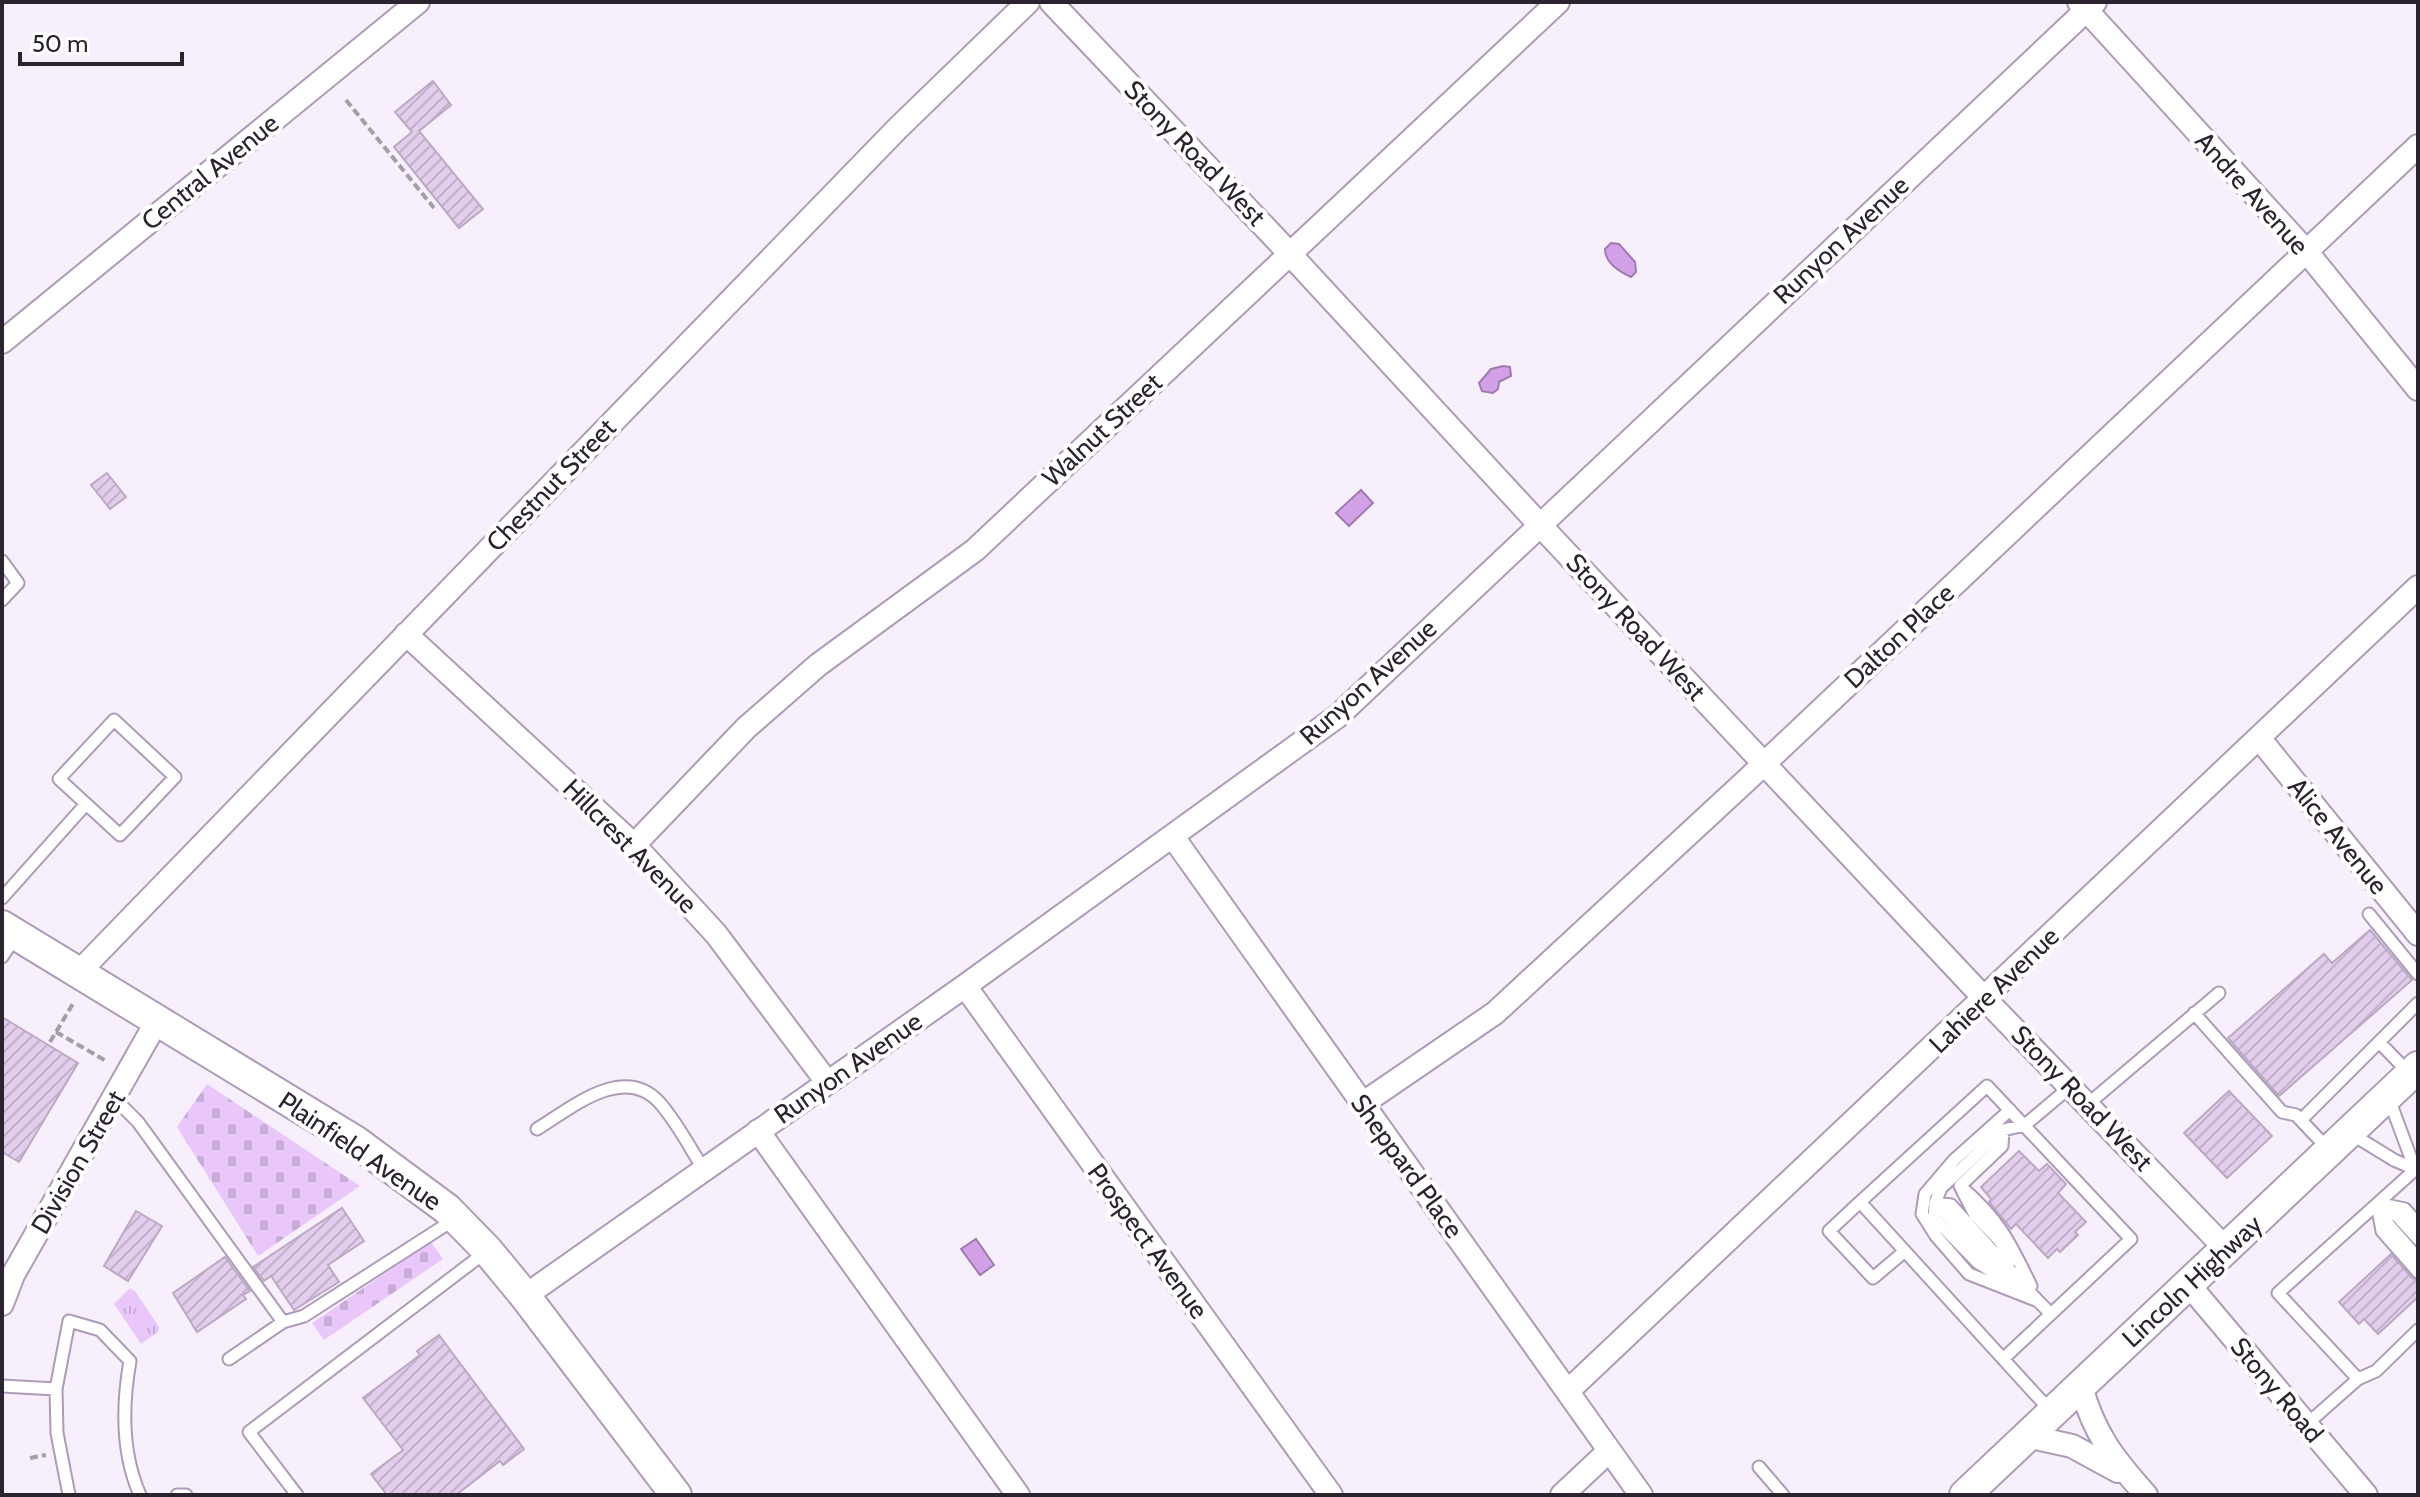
<svg xmlns="http://www.w3.org/2000/svg" width="2420" height="1497" font-family="Cabin,sans-serif">
<style>
.cemetery{fill:url(#cemetery-stones)}
.park{fill:url(#park-tufts)}
.water{fill:#d2a1e8;stroke:#a07bb0;stroke-width:2}
.building{fill:url(#building-hatch);stroke:#bca8c5;stroke-width:2}
.lines{fill:none;stroke-linecap:round;stroke-linejoin:round}
.service-casing{stroke:#ae9bb8;stroke-width:15}
.minor-casing{stroke:#ae9bb8;stroke-width:26}
.secondary-casing{stroke:#ae9bb8;stroke-width:34}
.path{stroke:#a59da9;stroke-width:4;stroke-dasharray:8 4;stroke-linecap:butt}
.service{stroke:#fff;stroke-width:11}
.minor{stroke:#fff;stroke-width:22}
.secondary{stroke:#fff;stroke-width:30}
.labels{text-anchor:middle;dominant-baseline:central;stroke-width:8;stroke-linejoin:round;paint-order:stroke}
.street-label{font-size:26px;fill:#2b232e;stroke:#fff}
</style>
<defs>
<pattern id="cemetery-stones" width="16" height="16" patternUnits="userSpaceOnUse" patternTransform="scale(2)"><rect width="16" height="16" fill="#eac7fb"/><path d="M2 7V4a2 2 0 0 1 4 0v3zM10 15v-3a2 2 0 0 1 4 0v3z" fill="#c9abd7"/></pattern>
<pattern id="park-tufts" width="24" height="20" patternUnits="userSpaceOnUse" patternTransform="scale(2)"><rect width="24" height="20" fill="#eac7fb"/><path d="M3 7l-1-3M5 7V3M7 7l1-3M15 17l-1-3M17 17v-4M19 17l1-3" fill="none" stroke="#c9abd7"/></pattern>
<pattern id="building-hatch" width="6" height="6" patternUnits="userSpaceOnUse" patternTransform="scale(2)"><rect width="6" height="6" fill="#e2ceec"/><path d="M-1 1l2-2M0 6l6-6M5 7l2-2" fill="none" stroke="#c2b1cb"/></pattern>
</defs>
<rect width="100%" height="100%" fill="#f8effc"/>
<!-- cemetery -->
<path class="cemetery" d="M207,1084L360,1186L258,1256L177,1127Z
M431,1242L443,1259L324,1340L312,1323Z"/>
<!-- park -->
<path class="park" d="M130,1288L135,1291L159,1327L158,1332L141,1344L114,1304Z"/>
<!-- water -->
<path class="water" d="M1611,243L1619,244L1635,262L1636,272L1631,277C1620,272 1605,263 1605,249Z
M1503,366L1510,367L1511,376L1499,382L1498,389L1493,393L1482,391L1479,383L1491,369Z
M1361,490L1373,503L1349,526L1336,513Z
M976,1239L994,1265L980,1275L961,1249Z"/>
<!-- building -->
<path class="building" d="M433,81L451,105L419,131L483,209L459,228L394,147L412,132L395,112Z
M107,473L126,497L110,509L91,485Z
M2370,930L2412,980L2279,1096L2228,1038L2324,954L2332,963Z
M2,1017L78,1063L19,1162L2,1152Z
M2229,1091L2272,1136L2227,1178L2184,1133Z
M2019,1151L2039,1171L2047,1164L2066,1184L2058,1193L2086,1222L2075,1232L2078,1235L2060,1252L2057,1249L2048,1258L2016,1224L2011,1229L1989,1202L1991,1199L1981,1187Z
M342,1208L364,1241L328,1265L339,1282L294,1310L271,1276L264,1281L253,1267Z
M136,1211L162,1226L128,1281L104,1266Z
M2391,1254L2412,1278L2418,1280V1297L2378,1334L2364,1319L2359,1324L2339,1302Z
M225,1257L250,1291L243,1295L246,1299L197,1332L173,1293Z
M439,1335L524,1449L503,1465L500,1461L456,1495H387L371,1474L403,1450L363,1398L420,1355L417,1351Z"/>
<g class="lines">
<!-- service casing -->
<g class="service-casing">
<path id="service" d="M2,561L18,583L2,600
M114,720L175,777L120,835L59,779Z
M2,898L86,804
M2369,914L2418,974
M2,957L16,936
M2194,1013L2282,1112L2296,1115L2330,1151
M2379,1042L2410,1074
M114,1098L138,1122L283,1322
M2088,1104L2219,993
M2010,1110L1954,1160L1925,1194L1922,1214L1936,1236L1969,1274L2038,1301L2051,1314
M2301,1120L2418,1003
M537,1129C570,1109 623,1063 659,1102C677,1122 690,1148 704,1170
M2003,1130L2002,1146L1960,1186C1998,1218 2010,1242 2031,1286
M2350,1133L2394,1160L2415,1169L2389,1099
M1962,1190L1975,1215L1999,1240L2012,1260
M1860,1202L1987,1086L2131,1239L2003,1359
M1935,1203L1951,1205L2038,1301L1977,1262L1934,1218Z
M2377,1204L2382,1231L2418,1272
M2378,1204L2398,1217L2418,1239
M2386,1205L2405,1209L2418,1224
M2383,1215L2388,1224L2418,1258
M1905,1251L1873,1278L1829,1231L1860,1202L2036,1395L2052,1412
M2038,1301L1984,1254L1935,1203L1941,1188L2003,1130L2025,1125L2070,1087
M229,1359L283,1322L304,1316L455,1219
M2358,1379L2376,1371L2418,1330
M2,1386L56,1389
M2307,1424L2358,1379L2278,1293L2418,1167
M1759,1467L1783,1495
M69,1495L57,1433L56,1389L69,1321L100,1330L130,1361C122,1406 121,1452 140,1495
M177,1495H186
M297,1495L249,1432L487,1251"/>
</g>
<!-- minor casing -->
<g class="minor-casing">
<path id="minor" d="M1051,2L1276,239L1539,524L1985,999L2226,1249
M2079,2L2306,251L2418,389
M2,342L418,2
M406,634L634,845L716,934L827,1082
M2259,738L2418,934
M1173,837L1641,1495
M634,845L746,728L818,665L975,550L1558,2
M78,973L898,128L1028,2
M965,986L1331,1495
M1362,1104L1495,1013L1749,778L2418,146
M758,1131L1018,1495
M2189,1285L2366,1495
M525,1296L965,986L1338,716L2095,2
M2,1304L13,1275L157,1021
M2081,1387C2095,1435 2113,1458 2146,1495
M1568,1391L2418,587
M2027,1436L2072,1446L2118,1471
M1562,1495L1609,1451"/>
</g>
<!-- secondary casing -->
<g class="secondary-casing">
<path id="secondary" d="M2,926L355,1141L447,1209L487,1250L525,1296L676,1495
M1965,1495L2418,1067"/>
</g>
<!-- path -->
<path class="path" d="M346,100L434,208
M56,1032L106,1061
M50,1042L74,1002
M30,1458L46,1455"/>
<!-- service -->
<use href="#service" class="service"/>
<!-- minor -->
<use href="#minor" class="minor"/>
<!-- secondary -->
<use href="#secondary" class="secondary"/>
</g>
<g class="labels">
<!-- street labels -->
<g class="street-label">
<text transform="translate(1195 153) rotate(46)">Stony Road West</text>
<text transform="translate(210 172) rotate(-39)">Central Avenue</text>
<text transform="translate(2252 193) rotate(48)">Andre Avenue</text>
<text transform="translate(1841 240) rotate(-43)">Runyon Avenue</text>
<text transform="translate(1102 430) rotate(-43)">Walnut Street</text>
<text transform="translate(551 485) rotate(-46)">Chestnut Street</text>
<text transform="translate(1636 627) rotate(47)">Stony Road West</text>
<text transform="translate(1899 636) rotate(-43)">Dalton Place</text>
<text transform="translate(1368 682) rotate(-42)">Runyon Avenue</text>
<text transform="translate(2338 836) rotate(51)">Alice Avenue</text>
<text transform="translate(630 846) rotate(45)">Hillcrest Avenue</text>
<text transform="translate(1994 990) rotate(-44)">Lahiere Avenue</text>
<text transform="translate(848 1068) rotate(-35)">Runyon Avenue</text>
<text transform="translate(2082 1098) rotate(46)">Stony Road West</text>
<text transform="translate(360 1151) rotate(34)">Plainfield Avenue</text>
<text transform="translate(78 1162) rotate(-60)">Division Street</text>
<text transform="translate(1407 1166) rotate(54)">Sheppard Place</text>
<text transform="translate(1148 1241) rotate(54)">Prospect Avenue</text>
<text transform="translate(2192 1281) rotate(-43)">Lincoln Highway</text>
<text transform="translate(2277 1390) rotate(50)">Stony Road</text>
</g>
</g>
<!-- border -->
<rect width="2420" height="1497" fill="none" stroke="#2b232e" stroke-width="8"/>
<!-- scale -->
<path d="M20 52v12h162v-12" fill="none" stroke="#2b232e" stroke-width="4"/>
<text x="32" y="52" font-size="24" fill="#2b232e" stroke="#ffffff" stroke-width="6" paint-order="stroke">50 m</text>
</svg>
